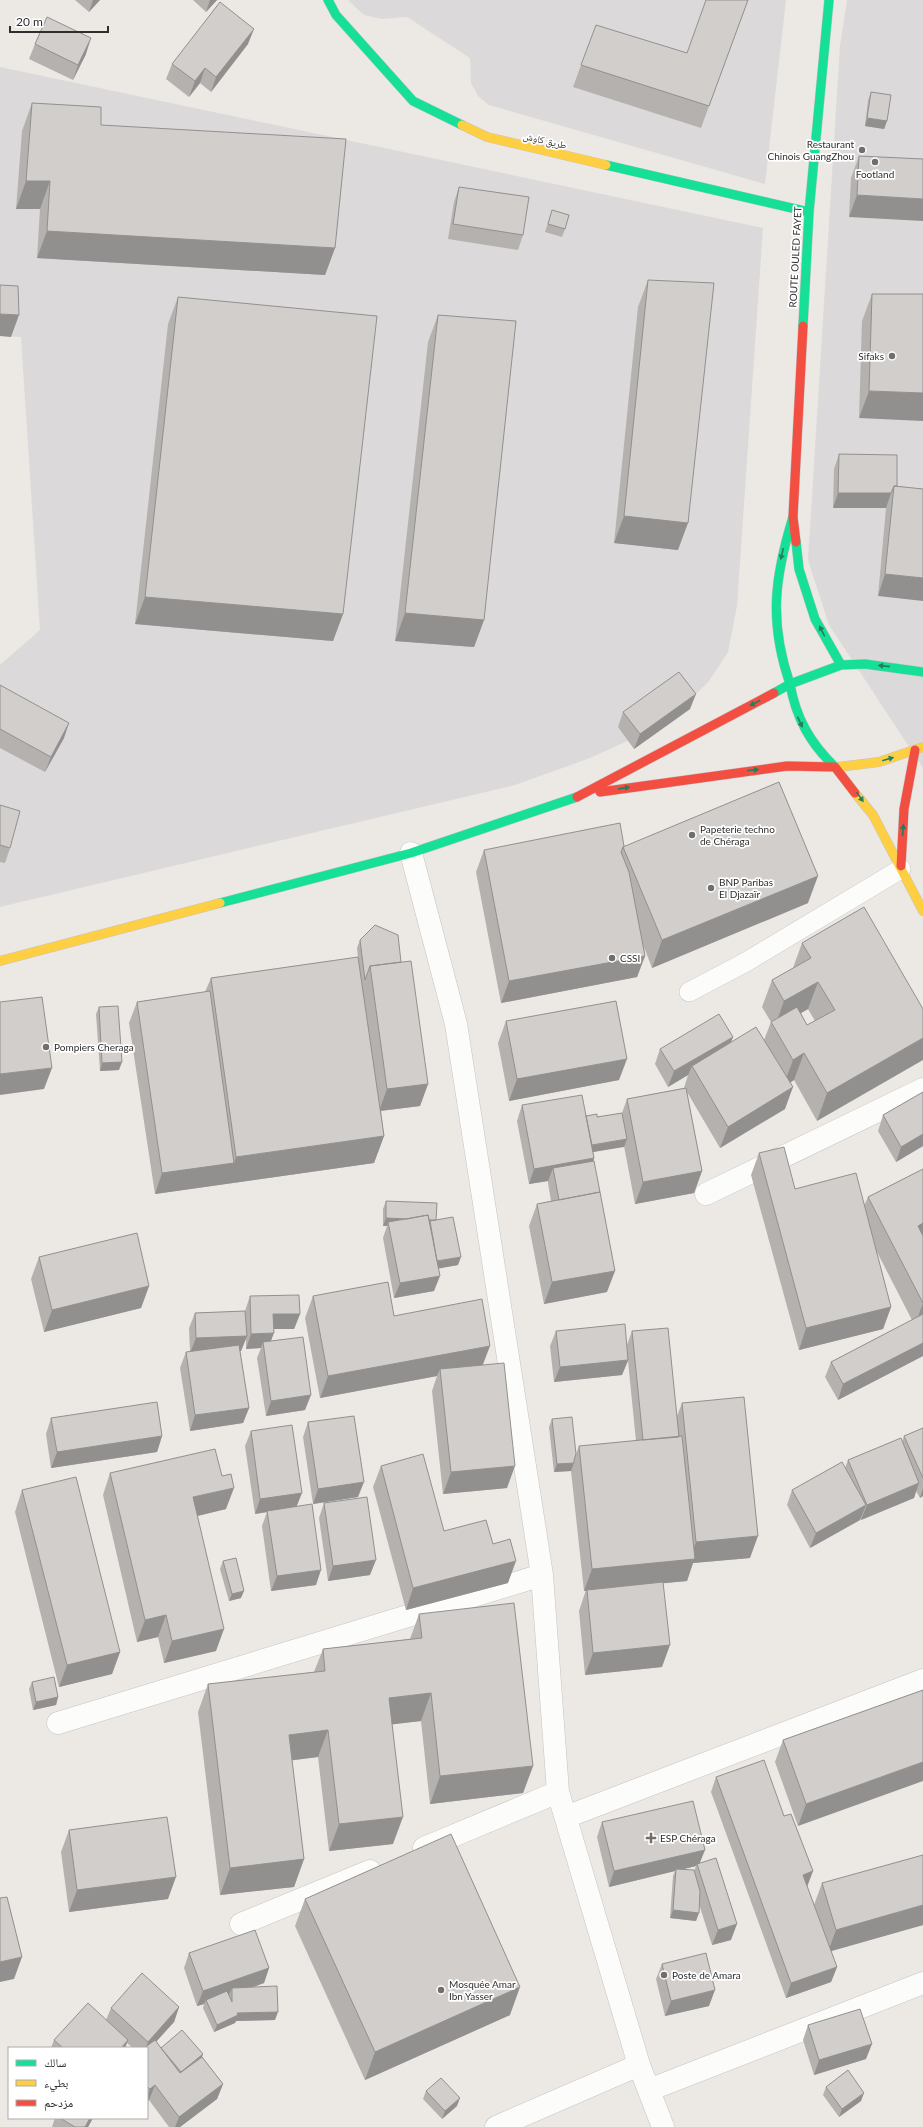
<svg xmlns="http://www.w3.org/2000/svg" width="923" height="2127" font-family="Lato,'Noto Naskh Arabic',sans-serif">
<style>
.industrial{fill:#dcd9db}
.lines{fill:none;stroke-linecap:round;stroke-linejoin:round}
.lane-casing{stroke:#c5c4c5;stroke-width:20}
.street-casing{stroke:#c5c4c5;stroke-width:23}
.fast-casing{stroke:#c5c4c5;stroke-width:10}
.slow-casing{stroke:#c5c4c5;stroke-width:10}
.jam-casing{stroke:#c5c4c5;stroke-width:10}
.lane{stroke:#fcfcfb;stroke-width:19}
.street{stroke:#fcfcfb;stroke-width:22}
.fast{stroke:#16e098;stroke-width:9}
.slow{stroke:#ffcf43;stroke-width:9}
.jam{stroke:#f24e42;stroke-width:9}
.wall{fill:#b4b1af;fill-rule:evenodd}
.shaded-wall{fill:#92908e}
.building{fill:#d1cecb;stroke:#92908e}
.oneway{fill:#237e5e}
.poi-dot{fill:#706f6e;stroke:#fff;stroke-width:1.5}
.labels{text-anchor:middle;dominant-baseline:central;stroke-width:3.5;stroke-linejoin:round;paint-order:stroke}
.street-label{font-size:10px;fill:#2e2e2e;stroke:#fff}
.poi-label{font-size:10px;fill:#2e2e2e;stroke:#fff;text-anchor:start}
</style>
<rect width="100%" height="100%" fill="#ece8e4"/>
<!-- industrial -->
<path class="industrial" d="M348,0H786L765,184L489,105L478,96L471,83L470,58L407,17L382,19L364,15Z
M847,0H923V768L829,625L808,560L840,46Z
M0,67L763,228L737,606L728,652L709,681L683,707L636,737L590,758L515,785L0,907V665L40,630L21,337L0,336Z"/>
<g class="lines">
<!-- lane casing -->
<g class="lane-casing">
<path id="lane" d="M689,992L746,962L901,869"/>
</g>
<!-- street casing -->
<g class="street-casing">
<path id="street" d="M411,853L456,1024L542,1575L558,1792L639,2065L663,2127
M706,1194L923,1089
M58,1723L542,1575
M566,1817L923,1680
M424,1848L558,1792
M241,1924L370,1871
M649,2090L923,1983
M496,2127L639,2065"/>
</g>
<!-- fast casing -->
<g class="fast-casing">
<path id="fast" d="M328,0L336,15L413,101L462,125
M606,165L809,212
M803,326L809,212L829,0
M796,542L799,569L815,619L841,665
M774,693L790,684C769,622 774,579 793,517
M838,767H835C810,743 796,718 790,684L841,665L865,664L923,672
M220,903L411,853L577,797"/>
</g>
<!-- slow casing -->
<g class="slow-casing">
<path id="slow" d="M462,125L487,137L606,165
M838,767L879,762L923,747
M855,793L873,815L923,911
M0,961L220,903"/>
</g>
<!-- jam casing -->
<g class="jam-casing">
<path id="jam" d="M796,542L793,517L803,326
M600,792L787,766L835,767L855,793
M577,797L774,693
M901,866L904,809L915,750"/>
</g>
<!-- lane -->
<use href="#lane" class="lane"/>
<!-- street -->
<use href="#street" class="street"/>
<!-- fast -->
<use href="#fast" class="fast"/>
<!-- slow -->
<use href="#slow" class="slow"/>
<!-- jam -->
<use href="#jam" class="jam"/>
</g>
<!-- wall -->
<path class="wall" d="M75,0H100L89,12Z
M193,0H217L206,12Z
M748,0L701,128L573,87L581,65L687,53Z
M35,44L86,54L73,80L29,59Z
M248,44L211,92L200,83L189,97L166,79L172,64Z
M871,92L887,121L884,129L865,126L868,100Z
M32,103L101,125L335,248L325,275L37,258L40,209H16L22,131Z
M859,156L923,159L849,217L851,178Z
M459,187L523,235L518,250L448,239L454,202Z
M552,210L565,229L562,237L545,232Z
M648,280L678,550L614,543L638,307Z
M872,294H923L859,418L862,321Z
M178,297L343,614L333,641L135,624L168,324Z
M438,315L484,620L474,647L395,641L428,342Z
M839,454L897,486L923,489L878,596L886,508H833L834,469Z
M0,685L64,738L45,772L0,748Z
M690,709L634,749L618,727L623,712Z
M0,805L10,848L5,863L0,862Z
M624,846L808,903L652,968L644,947L645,956L637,977L501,1003L476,872L484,850Z
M360,940L401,962L428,1084L420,1106L381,1111L384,1136L374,1163L155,1194L129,1023L137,1002L205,992L211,978L358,958L357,948Z
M802,943L923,1009L817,1121L794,1080L790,1083L785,1109L720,1148L687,1092L702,1171L694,1193L635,1204L624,1146L593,1152L594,1158V1161L607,1292L544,1304L529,1226L537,1204L551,1201L548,1183V1181L529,1184L517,1121L522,1105L597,1117L622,1113L627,1099L684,1088L688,1075L668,1087L655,1064L660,1049L733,1037L731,1042L764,1040L771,1022L762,1007L772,980L793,968ZM808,1009L815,1021L807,1025L801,1013Z
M99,1007L119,1070L100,1071L96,1014Z
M506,1021L619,1080L509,1101L498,1043Z
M923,1092V1146L896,1162L878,1131L883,1115Z
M759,1153L795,1189L864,1206L868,1197L923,1169V1356L838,1400L825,1377L831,1362L912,1320L876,1250L891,1307L883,1329L799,1350L751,1175Z
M386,1201L436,1220L458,1265L438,1268L434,1291L394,1298L383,1238L387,1226H383V1209Z
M39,1257L149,1286L141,1308L44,1332L31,1279Z
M250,1296L300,1314L294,1329H274L271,1341L305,1410L266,1416L257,1358L261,1348L246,1349V1339L241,1351H240L249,1408L243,1423L190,1431L180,1368L186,1352H190L189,1328L195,1313L245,1311Z
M313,1296L394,1316L483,1365L507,1488L443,1494L432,1391L437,1376L320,1398L305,1318Z
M556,1331L627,1345L632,1331L677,1416L682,1403L750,1558L693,1563L687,1581L663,1583L662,1667L585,1675L579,1611L586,1590L584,1591L571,1471L554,1472L549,1427L552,1419L576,1454L579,1446L636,1441L628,1361L622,1375L554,1382L550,1346Z
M51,1418L162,1436L157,1452L51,1468L46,1434Z
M308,1422L358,1497L313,1504L303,1437Z
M923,1428V1496L920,1498L916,1491L914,1498L861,1520V1518L860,1520L810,1548L787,1505L792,1490L845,1468L848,1460L902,1442L904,1436Z
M251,1431L297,1506L316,1585L271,1591L262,1526L267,1512L255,1514L245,1446Z
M381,1466L444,1531L493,1544L508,1583L406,1610L373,1487Z
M110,1473L226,1509L197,1516L216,1651L164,1663L158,1637L137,1642L103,1495Z
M22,1490L120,1652L112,1674L59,1687L15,1512Z
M324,1503L370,1575L328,1581L319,1518Z
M223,1561L241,1598L229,1601L220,1569Z
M419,1614L533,1766L523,1793L430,1804L421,1721L392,1724L393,1844L329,1851L318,1757L292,1760L304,1859L294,1887L220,1895L198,1712L208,1684L314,1672L323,1649L410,1639Z
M32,1682L58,1697L56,1705L33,1710L29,1689Z
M923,1690L798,1826L775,1762L783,1740Z
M716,1777L784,1816L813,1871L807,1886L814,1905L822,1883L923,1925L831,1951L837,1967L831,1982L786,1998L711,1792Z
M602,1822L700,1863L731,1940L712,1945L699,1904L696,1921L670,1918L673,1876L675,1871L609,1887L597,1837ZM696,1866L694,1871L683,1869Z
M69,1830L168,1899L69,1912L61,1852Z
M305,1899L510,2015L365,2080L295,1926Z
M189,1953L269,1968L264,1983L254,1987L275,2020L236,2021L235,2023L214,2032L203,2008L204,2004L197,2006L184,1968Z
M662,1964L709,2006L665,2016L656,1979Z
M179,2007L174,2022L156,2041L161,2048L203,2054L202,2057L223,2084L217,2099L180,2127H169L149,2100L147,2102V2048H133L127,2043L125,2048H51L54,2040L106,2020L111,2008Z
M808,2025L866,2059L814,2075L803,2040Z
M826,2087L861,2101L839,2117L823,2095Z
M426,2091L457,2106L442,2119L423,2099Z
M55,2118H93L88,2127H52Z"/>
<!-- shaded-wall -->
<path class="shaded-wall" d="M93,0H100L89,12Z
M210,0H217L206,12Z
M254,29L248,44L211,92L216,77Z
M91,38L86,54L73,80L78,65Z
M205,68L200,83L189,97L195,81Z
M867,118L887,121L884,129L865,126Z
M26,181H50L40,209H16Z
M857,195L923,199V221L849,217Z
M47,231L335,248L325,275L37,258Z
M0,314L19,315L11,337L0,336Z
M869,391L923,393V421L859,418Z
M838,493H891L886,508H833Z
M624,516L688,523L678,550L614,543Z
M885,574L923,578V601L878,596Z
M145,597L343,614L333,641L135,624Z
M405,613L484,620L474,647L395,641Z
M696,694L690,709L634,749L640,734Z
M69,723L64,738L45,772L51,757Z
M818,876L808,903L652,968L662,940Z
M645,956L637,977L501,1003L509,981Z
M818,982L808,1009L774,1029L784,1001Z
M733,1037L727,1052L692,1066L688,1075L668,1087L674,1071Z
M923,1038V1060L817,1121L827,1093Z
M804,1053L794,1080L783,1087L793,1060Z
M627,1059L619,1080L509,1101L517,1079Z
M122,1062L119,1070L100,1071L102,1063Z
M52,1068L44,1089L0,1095V1074Z
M428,1084L420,1106L379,1111L387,1089Z
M793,1087L785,1109L720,1148L728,1127Z
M923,1134V1146L896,1162L901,1147Z
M384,1136L374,1163L155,1194L162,1173L234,1163L236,1157Z
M627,1139L624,1147L587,1153L590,1146Z
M594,1158L589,1174L553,1168L548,1181L529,1184L534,1169Z
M702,1171L694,1193L635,1204L643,1182Z
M386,1218L436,1220L433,1228L388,1222L387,1226H383Z
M923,1223V1241L918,1226Z
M461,1257L458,1265L431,1270L434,1262Z
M615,1271L607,1292L544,1304L552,1282Z
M440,1276L434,1291L394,1298L400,1283Z
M149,1286L141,1308L44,1332L52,1310Z
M923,1303V1321L915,1325Z
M891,1307L883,1329L799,1350L806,1328Z
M273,1314H300L294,1329H268Z
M274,1333L268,1348L263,1342L261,1348L246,1349L251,1334Z
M247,1336L241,1351L190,1353L196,1338Z
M923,1343V1356L838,1400L843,1384Z
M490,1346L482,1367L440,1369L437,1376L320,1398L328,1376Z
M628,1360L622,1375L554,1382L560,1367Z
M311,1395L305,1410L266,1416L271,1401Z
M249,1408L243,1423L190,1431L195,1415Z
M162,1436L157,1452L51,1468L57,1452Z
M574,1463L571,1471L554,1472L557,1464Z
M515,1466L507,1488L443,1494L451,1472Z
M364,1482L358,1497L313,1504L318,1489Z
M919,1483L914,1498L861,1520L867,1505Z
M234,1488L226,1509L185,1519L193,1497Z
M923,1488V1496L920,1498Z
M302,1493L296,1508L267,1511V1512L255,1514L260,1499Z
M866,1505L860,1520L810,1548L816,1533Z
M758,1536L750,1558L693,1563L687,1581L584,1591L592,1569L689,1559L696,1542Z
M376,1560L370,1575L328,1581L333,1566Z
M516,1561L508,1583L406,1610L413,1588Z
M321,1570L316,1585L271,1591L277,1576Z
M244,1591L241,1598L229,1601L232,1594Z
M166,1615L158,1637L137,1642L145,1620Z
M224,1629L216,1651L164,1663L172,1641Z
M670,1645L662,1667L585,1675L593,1653Z
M120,1652L112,1674L59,1687L67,1665Z
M431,1693L421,1721L379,1726L389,1698Z
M58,1697L56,1705L33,1710L36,1702Z
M328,1730L318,1757L279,1762L289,1735Z
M923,1762V1781L798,1826L806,1804Z
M533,1766L523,1793L430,1804L440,1776Z
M403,1817L393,1844L329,1851L339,1824Z
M705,1850L699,1865L697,1864L696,1866L676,1871V1869L675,1871L609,1887L614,1871Z
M304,1859L294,1887L220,1895L230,1868Z
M813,1871L807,1887L803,1875Z
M176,1877L168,1899L69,1912L77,1890Z
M923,1905V1925L828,1952L836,1930Z
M673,1910L699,1913L696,1921L670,1918Z
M737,1924L731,1940L712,1945L718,1930Z
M22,1957L14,1979L0,1982V1962Z
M837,1967L831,1982L786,1998L791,1983Z
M269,1968L264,1983L232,1994V1988L229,1995L206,2000L204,2004L197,2006L203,1991Z
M520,1987L510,2015L365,2080L375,2052Z
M715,1990L709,2006L665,2016L671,2001Z
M179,2007L174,2022L147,2052L146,2048L148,2042Z
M278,2012L275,2020L236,2021L235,2023L214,2032L217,2025L237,2013Z
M128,2040L125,2048H121Z
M872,2044L866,2059L814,2075L819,2060Z
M203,2054L200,2062L182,2073Z
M223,2084L217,2099L180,2127H175L179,2117Z
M155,2085L149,2100L147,2102V2096L150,2089Z
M864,2093L861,2101L839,2117L842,2109Z
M460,2098L457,2106L442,2119L445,2111Z
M90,2118H93L88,2127H85Z"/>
<!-- building -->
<path class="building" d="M706,0H748L709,106L581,65L596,25L687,53Z
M220,2L254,29L216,77L205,68L195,81L172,64Z
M47,17L91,38L78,65L35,44Z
M871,92L891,95L887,121L867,118Z
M32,103L101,107V125L346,139L335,248L47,231L50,181H26Z
M859,156L923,159V199L857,195Z
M459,187L529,197L523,235L453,224Z
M552,210L569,215L565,229L548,224Z
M648,280L714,283L688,523L624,516Z
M0,285L18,286L19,315L0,314Z
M872,294H923V393L869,391Z
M178,297L377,316L343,614L145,597Z
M438,315L516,321L484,620L405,613Z
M839,454L897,455V486H894L891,493H838Z
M894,486L923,489V578L885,574Z
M679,672L696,694L640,734L623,712Z
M0,685L69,723L51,757L0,729Z
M779,782L818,876L662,940L623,847Z
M0,805L20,811L10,848L0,845Z
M620,823L624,846L623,847L621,852L629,872L645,956L509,981L484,850Z
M864,907L923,1009V1038L827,1093L804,1053L793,1060L771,1022L797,1007L807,1025L835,1010L818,982L784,1001L772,980L811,958L802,943Z
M375,925L398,935L401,962L370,966L365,980L360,940Z
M358,957L384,1136L236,1157L211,978Z
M411,961L428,1084L387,1089L370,966Z
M210,991L234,1163L162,1173L137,1002Z
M42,997L52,1068L0,1074V1002Z
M616,1001L627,1059L517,1079L506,1021Z
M118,1006L122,1062L102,1063L99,1007Z
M719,1014L733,1037L674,1071L660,1049Z
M756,1027L793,1087L728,1127L692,1066Z
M686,1088L702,1171L643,1182L627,1099Z
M923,1092V1134L901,1147L883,1115Z
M582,1095L594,1158L534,1169L522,1105Z
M622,1113L627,1139L592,1145L586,1116L597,1114V1117Z
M784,1147L795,1189L856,1173L891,1307L806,1328L759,1153Z
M594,1161L600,1192L559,1200L553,1168Z
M923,1169V1223L918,1226L923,1236V1303L868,1197Z
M600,1192L615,1271L552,1282L537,1204Z
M386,1201L437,1203L436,1220H429L428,1215L407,1219L386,1218Z
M428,1215L440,1276L400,1283L388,1222Z
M453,1217L461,1257L437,1261L430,1221Z
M137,1233L149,1286L52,1310L39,1257Z
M388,1282L394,1316L482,1299L490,1346L328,1376L313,1296Z
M299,1295L300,1314H273L274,1333L251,1334L250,1296Z
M245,1311L247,1336L196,1338L195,1313Z
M923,1314V1343L843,1384L831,1362Z
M625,1324L628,1360L560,1367L556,1331Z
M668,1328L679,1437L643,1440L632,1331Z
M303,1337L311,1395L271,1401L263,1342Z
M239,1345L249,1408L195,1415L186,1352Z
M504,1363L515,1466L451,1472L440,1369Z
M744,1397L758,1536L696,1542L682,1403Z
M157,1402L162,1436L57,1452L51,1418Z
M354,1416L364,1482L318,1489L308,1422Z
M572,1417L576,1454L574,1460V1463L557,1464L552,1419Z
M292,1425L302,1493L260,1499L251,1431Z
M923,1428V1478L904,1436Z
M682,1436L695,1559L592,1569L579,1446Z
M901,1438L919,1483L867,1505L848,1460Z
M215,1449L222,1476L231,1474L234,1488L193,1497L224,1629L172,1641L166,1615L145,1620L110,1473Z
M423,1454L444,1531L486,1520L493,1544L510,1539L516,1561L413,1588L381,1466Z
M842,1462L866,1505L816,1533L792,1490Z
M76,1477L120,1652L67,1665L22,1490Z
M367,1497L376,1560L333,1566L324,1503Z
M312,1504L321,1570L277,1576L267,1511Z
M236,1558L244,1591L232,1594L223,1561Z
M663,1582L670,1645L593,1653L587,1590Z
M514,1603L533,1766L440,1776L431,1693L389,1698L403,1817L339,1824L328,1730L289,1735L304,1859L230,1868L208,1684L325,1671L323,1649L422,1638L419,1614Z
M54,1677L58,1697L36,1702L32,1682Z
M923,1690V1762L806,1804L783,1740Z
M764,1760L784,1816L791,1814L813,1871L803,1875L837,1967L791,1983L716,1777Z
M693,1801L705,1850L614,1871L602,1822Z
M167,1817L176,1877L77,1890L69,1830Z
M451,1834L520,1987L375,2052L305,1899Z
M923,1855V1905L836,1930L822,1883Z
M716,1858L737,1924L718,1930L697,1864Z
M676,1869L694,1870L700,1891L699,1913L673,1910Z
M7,1897L22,1957L0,1962V1898Z
M255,1930L269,1968L203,1991L189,1953Z
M706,1953L715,1990L671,2001L662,1964Z
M142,1973L179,2007L148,2042L111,2008Z
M277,1986L278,2012L237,2013L238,2015L217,2025L206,2000L227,1991L232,2002V1988Z
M88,2003L128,2040L121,2048H63L54,2040Z
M860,2009L872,2044L819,2060L808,2025Z
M182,2030L203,2054L181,2072L161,2048Z
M155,2040L180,2073L202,2057L223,2084L179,2117L155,2085L150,2089L147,2086V2048H144Z
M848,2070L864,2093L842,2109L826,2087Z
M441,2078L460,2098L445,2111L426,2091Z
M60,2118H90L85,2127H75Z"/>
<!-- one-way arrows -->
<defs><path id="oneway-solid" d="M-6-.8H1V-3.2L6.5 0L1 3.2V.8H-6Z"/></defs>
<g class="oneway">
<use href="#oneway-solid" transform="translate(782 554) rotate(103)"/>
<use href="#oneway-solid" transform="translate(822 631) rotate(-117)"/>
<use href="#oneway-solid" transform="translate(884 666) rotate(-174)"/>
<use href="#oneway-solid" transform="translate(755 703) rotate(152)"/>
<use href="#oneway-solid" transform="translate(800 722) rotate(65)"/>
<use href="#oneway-solid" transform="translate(888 759) rotate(-16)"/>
<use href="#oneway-solid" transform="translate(753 770) rotate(-7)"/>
<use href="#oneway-solid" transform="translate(624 788) rotate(-8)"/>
<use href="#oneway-solid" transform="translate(860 797) rotate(55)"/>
<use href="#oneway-solid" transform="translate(903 830) rotate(-86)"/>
</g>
<!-- markers -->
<g class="poi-dot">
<circle cx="862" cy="150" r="4"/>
<circle cx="875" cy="162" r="4"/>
<circle cx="892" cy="356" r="4"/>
<circle cx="692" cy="835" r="4"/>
<circle cx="711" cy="888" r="4"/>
<circle cx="612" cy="958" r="4"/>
<circle cx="46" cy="1047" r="4"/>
<path d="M649 1832h4v4h4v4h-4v4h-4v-4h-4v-4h4z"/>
<circle cx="664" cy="1975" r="4"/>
<circle cx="441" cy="1990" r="4"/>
</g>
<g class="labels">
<!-- street labels -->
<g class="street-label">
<text transform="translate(545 140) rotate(13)">طريق كاوش</text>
<text transform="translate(795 257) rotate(-87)">ROUTE OULED FAYET</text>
</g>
<!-- poi labels -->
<g class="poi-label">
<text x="854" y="144" text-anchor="end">Restaurant<tspan x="854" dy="12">Chinois GuangZhou</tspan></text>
<text x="875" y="174" text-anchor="middle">Footland</text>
<text x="884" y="356" text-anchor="end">Sifaks</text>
<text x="700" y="829">Papeterie techno<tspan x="700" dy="12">de Chéraga</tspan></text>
<text x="719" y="882">BNP Paribas<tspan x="719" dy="12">El Djazaïr</tspan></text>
<text x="620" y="958">CSSI</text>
<text x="54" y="1047">Pompiers Cheraga</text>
<text x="660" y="1838">ESP Chéraga</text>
<text x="672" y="1975">Poste de Amara</text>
<text x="449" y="1984">Mosquée Amar<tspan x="449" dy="12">Ibn Yasser</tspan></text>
</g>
</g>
<!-- legend -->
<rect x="8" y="2047" width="140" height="72" fill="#ffffff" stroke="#ababab"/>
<rect x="16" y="2060" width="20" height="6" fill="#16e098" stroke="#ababab"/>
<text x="44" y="2067" font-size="12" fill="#2e2e2e">سالك</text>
<rect x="16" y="2080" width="20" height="6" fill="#ffcf43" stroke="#ababab"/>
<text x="44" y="2087" font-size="12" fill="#2e2e2e">بطيء</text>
<rect x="16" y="2100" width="20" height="6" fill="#f24e42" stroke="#ababab"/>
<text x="44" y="2107" font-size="12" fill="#2e2e2e">مزدحم</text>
<!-- scale -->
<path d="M10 26v6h98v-6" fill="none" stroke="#2e2e2e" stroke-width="2"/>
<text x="16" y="26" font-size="12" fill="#2e2e2e" stroke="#ffffff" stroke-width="3" paint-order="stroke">20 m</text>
</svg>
